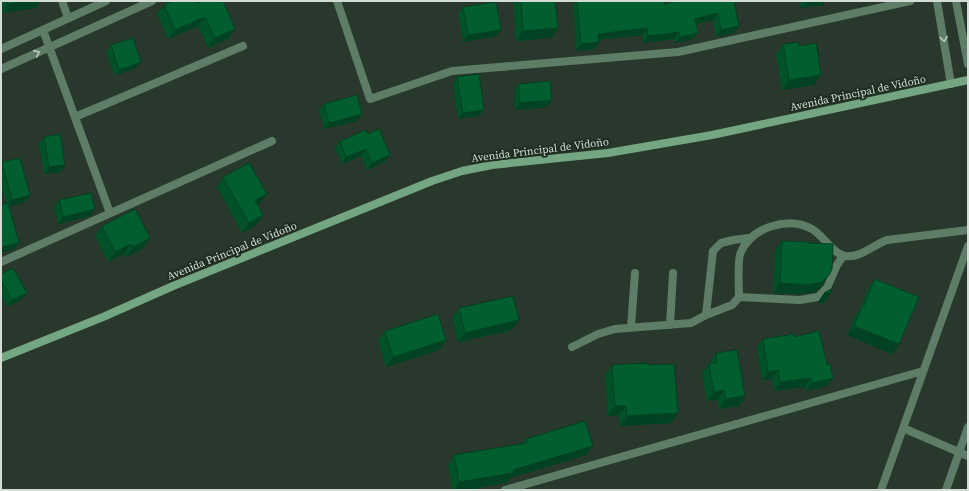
<svg xmlns="http://www.w3.org/2000/svg" width="969" height="491" font-family="'Source Serif 4',serif">
<style>
.lines{fill:none;stroke-linecap:round;stroke-linejoin:round}
.street{stroke:#5e7d66;stroke-width:8}
.secondary{stroke:#74a682;stroke-width:8}
.wall{fill:#005128}
.shaded-wall{fill:#004221}
.building{fill:#005e2f;stroke:#004221}
.oneway{stroke:#bccac0}
.labels{text-anchor:middle;dominant-baseline:central;stroke-width:4;stroke-linejoin:round;paint-order:stroke}
.street-label{font-size:11px;fill:#d3ddd6;stroke:#1e2e22}
</style>
<rect width="100%" height="100%" fill="#28382c"/>
<g class="lines">
<!-- street -->
<path class="street" d="M62,1L68,18
M337,1L370,99L452,71L678,52L910,1
M937,1L951,84
M956,1L968,64
M43,30L110,213
M1,49L106,1
M1,69L152,1
M75,117L243,46
M1,262L272,141
M739,297L800,300L818,297L827,288L837,265L843,256
M706,315L713,251L721,243L733,240L749,238
M670,325L673,273
M631,327L635,273
M572,347L598,334L615,329L691,323L706,315L732,305L739,297C739,287 737,259 741,252C752,227 788,216 812,229C823,235 833,254 845,256C861,258 873,245 887,240L968,230
M903,428L968,456
M505,490L923,371
M881,490L968,246
M946,490L968,427"/>
<!-- secondary -->
<path class="secondary" d="M1,358L103,317L173,286L432,181L462,171L492,165L608,153L712,135L968,80"/>
</g>
<!-- wall -->
<path class="wall" d="M1,1H41L36,8L1,13Z
M515,1H555L558,28L551,38L516,41L513,3Z
M576,1H664V4L734,1L739,26L734,33L716,37L713,20L696,24L698,33L693,39L675,43L674,39L643,43L642,35L599,40V42L594,49L576,51L573,6Z
M800,1H826L823,5L801,8Z
M197,3L229,38L208,48L198,26L168,39L157,14L164,5Z
M463,7L501,30L496,36L463,42L458,14Z
M783,44L799,46L814,85L782,90L776,54Z
M111,45L136,68L115,76L106,52Z
M457,77L479,116L458,119L453,84Z
M518,84L547,107L515,110L514,91Z
M324,104L357,121L324,129L319,110Z
M367,134L385,162L367,170L361,156L342,164L335,148L340,141Z
M44,137L61,172L44,174L39,144Z
M2,162L30,195L25,202L9,206L19,243L14,249L6,204L1,184V164Z
M223,177L260,203L257,205L256,225L242,233L217,187Z
M59,200L90,216L58,224L54,207Z
M102,226L150,238L143,248L126,257L124,254L108,262L95,236Z
M782,241L808,243L822,285L815,292L800,294L773,293L775,250Z
M1,274L27,293L22,299L7,307L1,296Z
M875,279L899,344L892,354L847,335L855,316L860,309L868,289Z
M459,308L512,330L458,342L452,318Z
M385,331L439,350L386,367L378,341Z
M794,337L827,365L833,378L827,386L806,391L805,387L774,391L772,379L762,380L757,347L763,339Z
M716,353L745,396L739,406L719,409L717,400L707,401L702,374Z
M612,365H648L671,423L620,426L619,415L608,416L605,375Z
M526,439L586,455L510,478L507,483L465,490H452L448,465L454,455L523,443Z"/>
<!-- shaded-wall -->
<path class="shaded-wall" d="M25,1H41L36,8L1,13L7,4Z
M806,1H826L823,5L801,8Z
M718,13L713,20L690,25L695,19Z
M205,17L198,26L168,39L175,30Z
M739,26L734,33L716,37L721,30Z
M558,28L551,38L516,41L523,31Z
M647,28L642,35L594,40L598,34Z
M235,29L229,38L208,48L215,38Z
M501,30L496,36L463,42L468,35Z
M679,32L674,39L643,43L648,36Z
M698,33L693,39L675,43L680,37Z
M599,42L594,49L576,51L581,44Z
M141,62L136,68L115,76L119,70Z
M821,75L814,85L782,90L789,80Z
M552,100L547,107L515,110L520,103Z
M484,110L479,116L458,119L463,113Z
M362,114L357,121L324,129L329,123Z
M366,149L361,156L342,164L346,157Z
M390,155L385,162L367,170L372,163Z
M65,165L61,172L44,174L49,167Z
M267,194L260,203L248,210L255,200Z
M30,195L25,202L7,207L12,200Z
M95,209L90,216L58,224L63,217Z
M263,215L256,225L242,233L249,223Z
M150,238L143,248L126,257L133,247Z
M19,243L14,249L1,253V247Z
M131,244L124,254L108,262L115,252Z
M829,275L822,285L815,292L800,294L773,293L780,283Z
M27,293L22,299L7,307L12,300Z
M824,293H831L824,303H817Z
M519,320L512,330L458,342L465,333Z
M854,326L899,344L892,354L847,335Z
M446,340L439,350L386,367L393,357Z
M778,370L772,379L762,380L768,372Z
M811,378L805,387L774,391L780,382Z
M833,378L827,386L806,391L812,383Z
M724,390L717,400L707,401L714,392Z
M745,396L739,406L719,409L726,399Z
M615,406H626L619,415L608,416Z
M678,413L671,423L620,426L627,416Z
M593,446L586,455L510,478L507,483L465,490H454L459,482L513,470Z"/>
<!-- building -->
<path class="building" d="M7,1H25L7,4Z
M172,1H196L197,3L202,1H223L235,29L215,38L205,17L175,30L164,5Z
M521,1H555L558,28L523,31Z
M577,1H664V4L676,1H734L739,26L721,30L718,13L695,19L698,33L680,37L679,32L648,36L647,28L598,34L599,42L581,44Z
M496,2L501,30L468,35L463,7Z
M133,38L141,62L119,70L111,45Z
M798,42L799,46L816,43L821,75L789,80L783,44Z
M479,74L484,110L463,113L457,77Z
M550,81L552,100L520,103L518,84Z
M357,95L362,114L329,123L324,104Z
M379,129L390,155L372,163L366,149L346,157L340,141L366,130L367,134Z
M60,134L65,165L49,167L44,137Z
M20,158L30,195L12,200L2,162Z
M249,163L267,194L255,200L263,215L249,223L223,177Z
M91,193L95,209L63,217L59,200Z
M8,203L19,243L1,247V205Z
M135,209L150,238L133,247L131,244L115,252L102,226Z
M782,241L808,242V243L833,244L832,269L829,275L822,282L807,285L780,283Z
M13,268L27,293L12,300L1,280V274Z
M875,279L919,297L899,344L854,326L862,306H864Z
M831,289V293H824Z
M513,296L519,320L465,333L459,308Z
M438,314L446,340L393,357L385,331Z
M819,331L827,365L830,364L833,378L812,383L811,378L780,382L778,370L768,372L763,339L794,334V337Z
M737,350L745,396L726,399L724,390L714,392L709,364L717,362L716,353Z
M648,363V365L674,364L678,413L627,416L626,406H615L612,365Z
M585,421L593,446L513,470L514,473L459,482L454,455L527,443L526,439Z"/>
<!-- one-way arrows -->
<defs><path id="oneway-chevron" d="M-2-3.5L2.5 0L-2 3.5" fill="none" stroke-width="1.6" stroke-linecap="round" stroke-linejoin="round"/></defs>
<g class="oneway">
<use href="#oneway-chevron" transform="translate(944 39) rotate(81)"/>
<use href="#oneway-chevron" transform="translate(37 53) rotate(-24)"/>
</g>
<g class="labels">
<!-- street labels -->
<g class="street-label">
<text transform="translate(858 93) rotate(-12)">Avenida Principal de Vidoño</text>
<text transform="translate(540 150) rotate(-7)">Avenida Principal de Vidoño</text>
<text transform="translate(232 251) rotate(-22)">Avenida Principal de Vidoño</text>
</g>
</g>
<!-- border -->
<rect width="969" height="491" fill="none" stroke="#d3ddd6" stroke-width="4"/>
</svg>
